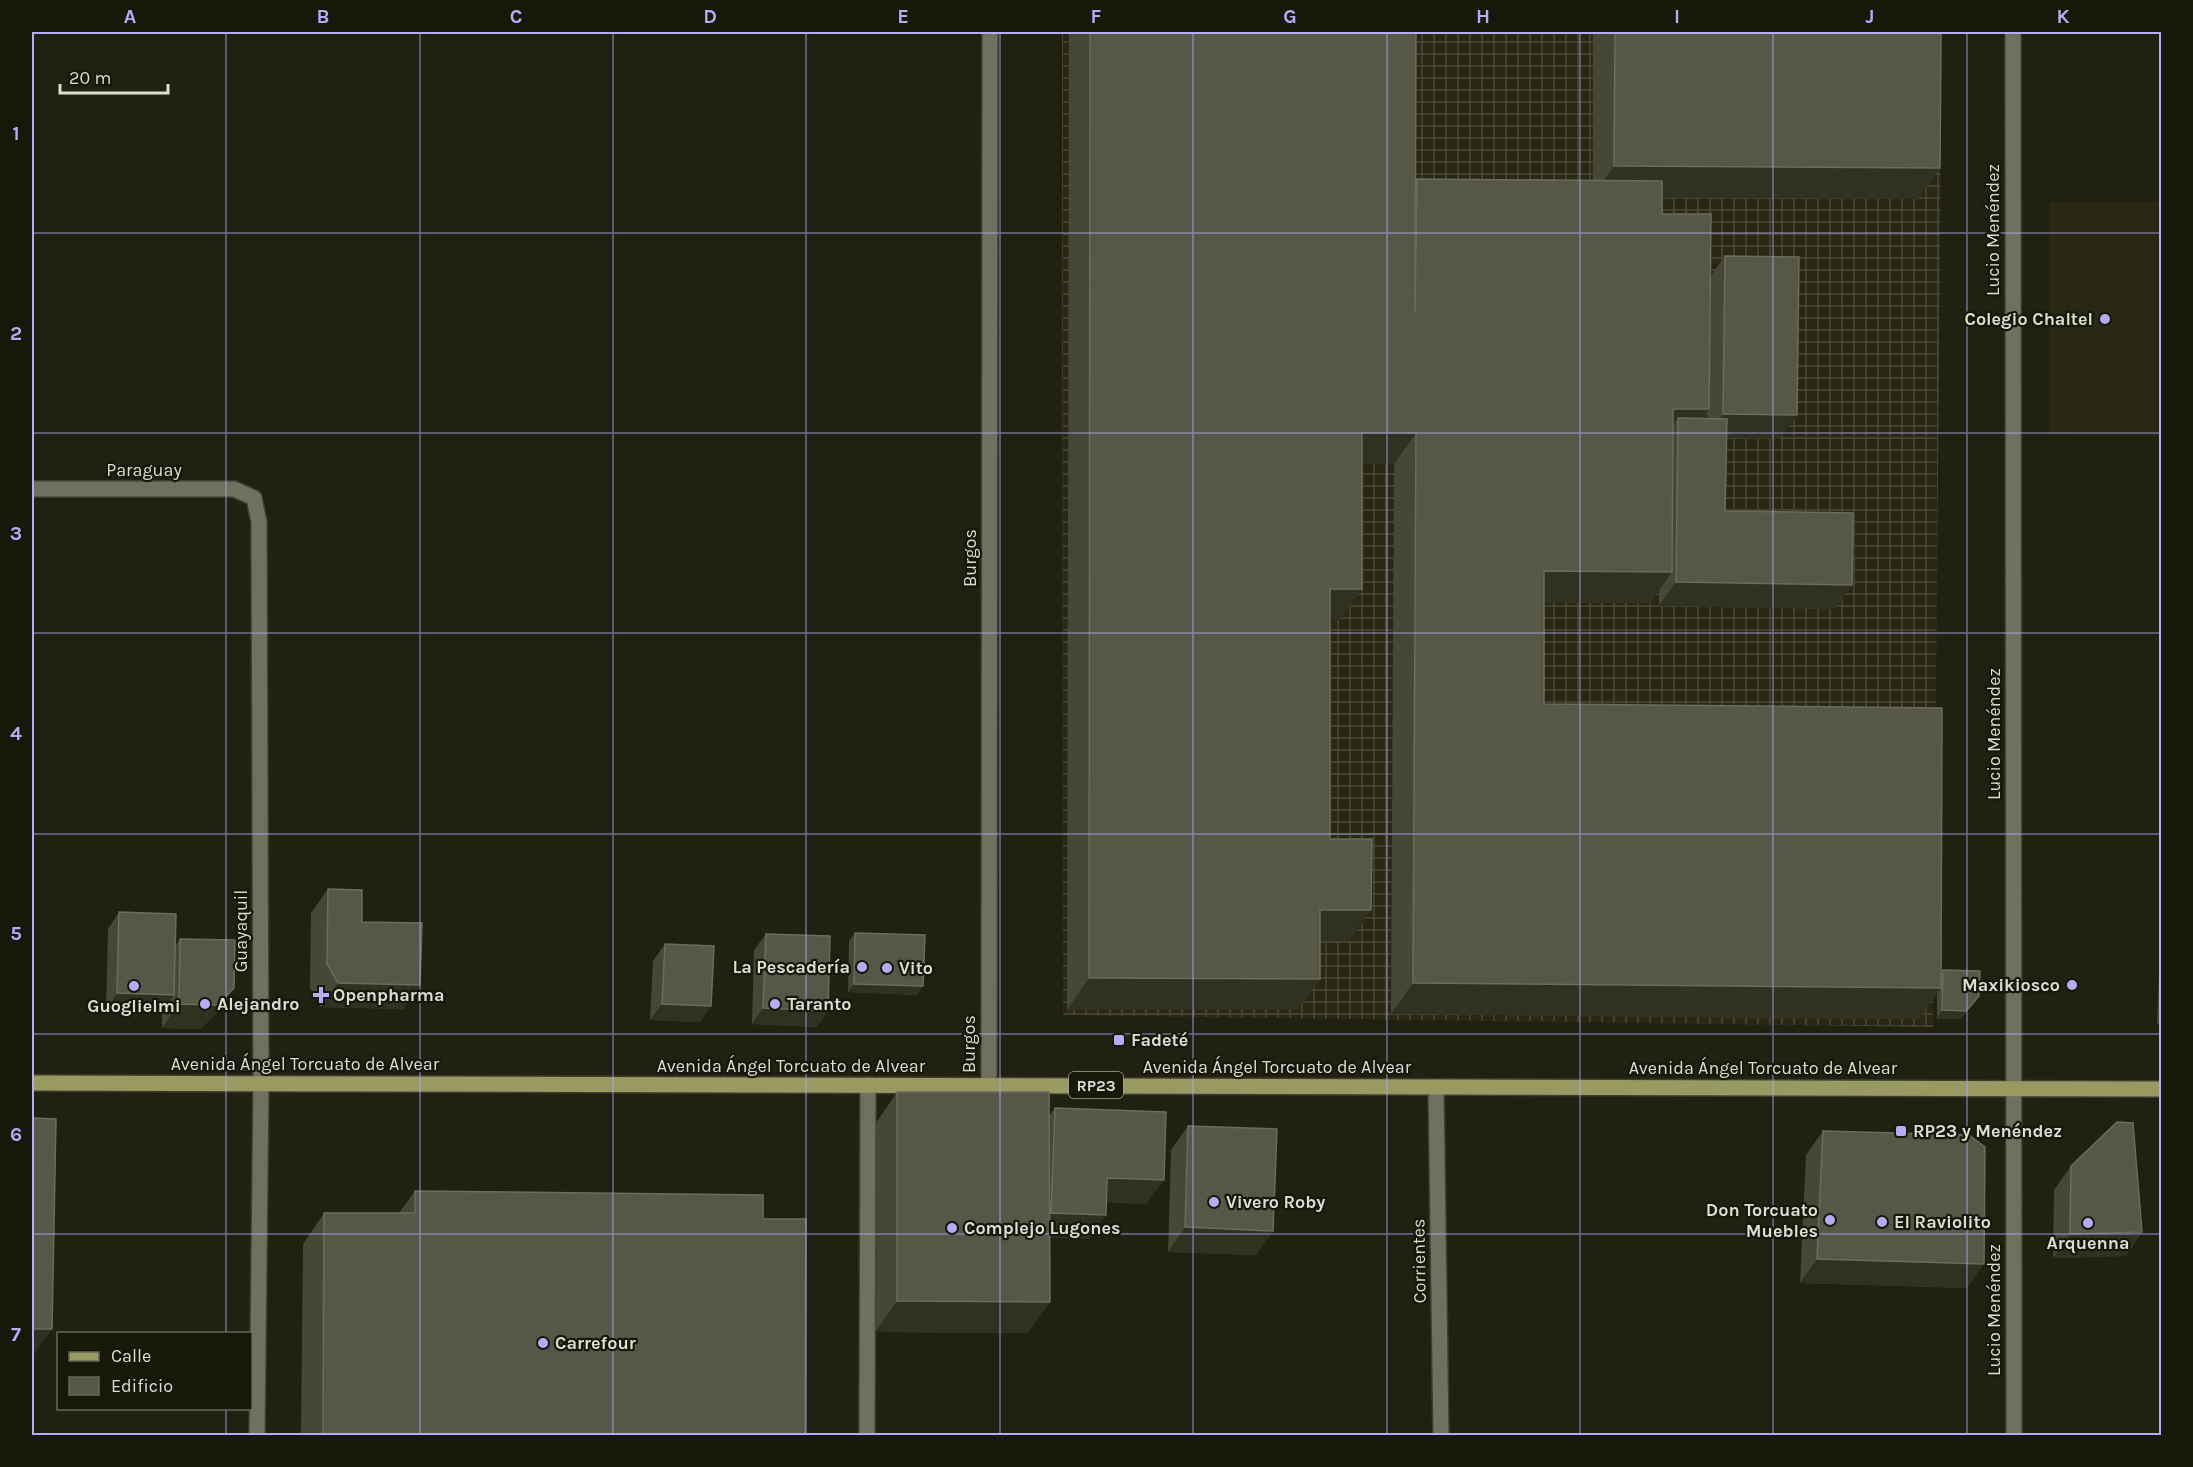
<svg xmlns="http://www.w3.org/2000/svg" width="2193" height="1467" font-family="Karla,sans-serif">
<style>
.built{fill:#292913}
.industrial{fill:url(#industrial-grid)}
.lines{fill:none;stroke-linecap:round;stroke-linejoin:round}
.minor-casing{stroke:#3d3d33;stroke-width:18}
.primary-casing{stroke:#3d3d33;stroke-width:18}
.minor{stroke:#6f705e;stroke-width:15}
.primary{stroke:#999962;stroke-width:15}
.wall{fill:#474738;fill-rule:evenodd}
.shaded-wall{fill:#313122}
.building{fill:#575748;stroke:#6c6c5e;stroke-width:1.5}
.grid{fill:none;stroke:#b5acf8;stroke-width:1.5;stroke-opacity:0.55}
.poi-dot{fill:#b5acf8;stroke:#171809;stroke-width:2}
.labels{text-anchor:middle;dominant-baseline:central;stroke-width:4.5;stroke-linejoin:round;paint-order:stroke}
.shield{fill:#171809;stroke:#a2a296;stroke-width:1.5}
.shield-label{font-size:16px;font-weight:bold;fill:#ddddd3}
.street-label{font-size:18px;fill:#ddddd3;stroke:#171809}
.poi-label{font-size:18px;font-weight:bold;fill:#ddddd3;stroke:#171809;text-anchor:start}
.neatline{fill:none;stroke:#b5acf8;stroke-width:2}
.grid-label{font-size:20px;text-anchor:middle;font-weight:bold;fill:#b5acf8}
</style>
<defs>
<pattern id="industrial-grid" width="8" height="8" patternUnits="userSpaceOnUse" patternTransform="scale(1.5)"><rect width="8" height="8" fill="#292913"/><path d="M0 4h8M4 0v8" fill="none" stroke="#484834"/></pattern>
</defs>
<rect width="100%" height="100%" fill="#212112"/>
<!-- built -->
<path class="built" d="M2049,202H2161V436L2049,435Z"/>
<!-- industrial -->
<path class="industrial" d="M1062,32H1942L1933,1027L1063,1015Z"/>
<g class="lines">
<!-- minor casing -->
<g class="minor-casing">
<path id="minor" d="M2013,32L2014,1436
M32,489H234L254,498L259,522L261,1084L257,1436
M989,1085L990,32
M1436,1087L1441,1436
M867,1436L868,1085"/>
</g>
<!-- primary casing -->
<g class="primary-casing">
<path id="primary" d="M32,1083L2162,1089"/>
</g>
<!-- minor -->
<use href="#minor" class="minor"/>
<!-- primary -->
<use href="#primary" class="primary"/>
</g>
<!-- wall -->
<path class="wall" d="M1069,32H1416L1415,182L1417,179L1593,181V32H1941L1940,168L1918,199L1662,197V214L1710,277L1725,256L1780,439H1726L1725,511L1835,609L1659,606V590L1650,603L1544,602V704L1941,974L1943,970L1979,996L1973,1005L1960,1019H1937V993L1919,1019L1391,1014L1394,464H1362L1340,621L1330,620V839L1350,941H1320L1298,1010H1067ZM1707,413V419H1703Z
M328,889L362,922L420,985L403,1009L321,1007L310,988L311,913Z
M119,912L175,946L180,939L234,988L217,1013L200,1029L162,1028V1011L106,1010L108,929Z
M855,933L917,995L848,992L849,941Z
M766,934L828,1011L817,1027L752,1024L754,950Z
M665,944L711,1006L700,1022L650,1020L653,961Z
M2162,968V1025H2157L2159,972Z
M897,1092L1049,1116L1055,1108L1147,1204L1106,1202L1089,1239L1049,1237L1028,1333L875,1332L876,1123Z
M1188,1126L1273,1231L1256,1255L1168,1252L1171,1150Z
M1823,1131L1967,1288L1800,1283L1806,1155Z
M2071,1166L2142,1232L2126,1256L2053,1258L2054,1190Z
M415,1191L763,1219L805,1436H301L303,1244L324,1213H399Z"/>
<!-- shaded-wall -->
<path class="shaded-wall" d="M1614,166L1940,168L1918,199L1593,197Z
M1673,409H1709L1688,440L1678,418L1663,440Z
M1723,414L1797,415L1780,439L1707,438Z
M1362,433H1416L1394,464H1340Z
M1544,571L1672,572L1650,603L1523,602Z
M1676,582L1852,585L1835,609L1659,606Z
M1330,589H1362L1340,621L1308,620Z
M1320,910H1371L1350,941H1298Z
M1089,978L1320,979L1298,1010H1067Z
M338,983L420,985L403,1009L321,1007Z
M1413,983L1941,988L1919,1019L1391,1014Z
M854,984L923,986L917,995L848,992Z
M234,988L217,1013L200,1029L162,1028L179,1004Z
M117,993L174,995L162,1011L106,1010Z
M1979,996L1973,1005L1960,1019H1937L1942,1010Z
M662,1004L711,1006L700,1022L650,1020Z
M763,1008L828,1011L817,1027L752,1024Z
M2162,1019V1025H2157Z
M1107,1178L1164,1180L1147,1204L1090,1202Z
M1051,1213L1106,1215L1089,1239L1035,1237Z
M1185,1227L1273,1231L1256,1255L1168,1252Z
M2142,1232L2126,1256L2053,1258L2070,1234Z
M1817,1259L1984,1264L1967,1288L1800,1283Z
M897,1301L1050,1302L1028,1333L875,1332Z
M32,1329H52L35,1353H32Z"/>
<!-- building -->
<path class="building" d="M1090,32H1416L1415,313L1417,179L1662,181V214H1711L1709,409H1673L1672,572L1544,571V704L1942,708L1941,988L1413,983L1416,433H1362V589H1330V839H1372L1371,910H1320V979L1089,978Z
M1615,32H1941L1940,168L1614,166Z
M1725,256L1799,257L1797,415L1723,414Z
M1678,418L1727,419L1725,511L1853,513L1852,585L1676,582Z
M328,889L362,890V922L422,923L420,985L338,983L327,964Z
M119,912L176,914L174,995L117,993Z
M855,933L925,935L923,986L854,984Z
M766,934L830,936L828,1011L763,1008Z
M180,939L235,940L234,988L217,1005L179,1004Z
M665,944L714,946L711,1006L662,1004Z
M1943,970L1980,971L1979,996L1966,1011L1942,1010Z
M897,1092H1049L1050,1302L897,1301Z
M1055,1108L1166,1112L1164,1180L1107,1178L1106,1215L1051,1213Z
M32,1118L56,1119L52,1329H32Z
M2117,1122L2133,1123L2142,1232L2070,1234L2071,1166Z
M1188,1126L1277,1129L1273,1231L1185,1227Z
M1823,1131L1969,1135L1985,1147L1984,1264L1817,1259Z
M415,1191L763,1195V1219H806L805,1436H323L324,1213H415Z"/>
<!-- grid -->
<path class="grid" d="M226,32V1334M420,32V1436M613,32V1436M806,32V1436M1000,32V1436M1193,32V1436M1387,32V1436M1580,32V1436M1773,32V1436M1967,32V1436M32,233H2162M32,433H2162M32,633H2162M32,834H2162M32,1034H2162M32,1234H2162M226,1408V1436"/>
<!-- markers -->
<g class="poi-dot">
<circle cx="2105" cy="319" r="6"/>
<circle cx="862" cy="967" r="6"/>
<circle cx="887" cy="968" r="6"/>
<circle cx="2072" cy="985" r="6"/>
<circle cx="134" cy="986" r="6"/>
<path d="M318 986h6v6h6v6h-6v6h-6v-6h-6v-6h6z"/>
<circle cx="205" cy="1004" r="6"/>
<circle cx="775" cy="1004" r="6"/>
<rect x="1113" y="1034" width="12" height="12" rx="3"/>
<rect x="1895" y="1125" width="12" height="12" rx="3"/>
<circle cx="1214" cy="1202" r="6"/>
<circle cx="1830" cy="1220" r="6"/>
<circle cx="1882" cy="1222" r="6"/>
<circle cx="2088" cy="1223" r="6"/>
<circle cx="952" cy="1228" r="6"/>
<circle cx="543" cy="1343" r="6"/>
</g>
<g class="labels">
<!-- shield labels -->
<rect class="shield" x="1069" y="1072" width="54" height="26" rx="4.5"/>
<g class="shield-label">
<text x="1096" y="1085">RP23</text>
</g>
<!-- street labels -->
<g class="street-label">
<text transform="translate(1993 230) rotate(-90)">Lucio Menéndez</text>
<text x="144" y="470">Paraguay</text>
<text transform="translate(970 558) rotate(-90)">Burgos</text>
<text transform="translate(1994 734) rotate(-90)">Lucio Menéndez</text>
<text transform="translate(241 931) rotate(-90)">Guayaquil</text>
<text transform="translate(969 1044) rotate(-90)">Burgos</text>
<text x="305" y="1064">Avenida Ángel Torcuato de Alvear</text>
<text x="791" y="1066">Avenida Ángel Torcuato de Alvear</text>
<text x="1277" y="1067">Avenida Ángel Torcuato de Alvear</text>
<text x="1763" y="1068">Avenida Ángel Torcuato de Alvear</text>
<text transform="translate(1419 1261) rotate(-91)">Corrientes</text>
<text transform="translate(1994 1310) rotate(-90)">Lucio Menéndez</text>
</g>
<!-- poi labels -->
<g class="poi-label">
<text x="2093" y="319" text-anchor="end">Colegio Chaltel</text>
<text x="850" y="967" text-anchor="end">La Pescadería</text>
<text x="899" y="968">Vito</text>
<text x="2060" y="985" text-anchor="end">Maxikiosco</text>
<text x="333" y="995">Openpharma</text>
<text x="217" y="1004">Alejandro</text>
<text x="787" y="1004">Taranto</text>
<text x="134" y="1006" text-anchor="middle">Guoglielmi</text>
<text x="1131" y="1040">Fadeté</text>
<text x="1913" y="1131">RP23 y Menéndez</text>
<text x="1226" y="1202">Vivero Roby</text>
<text x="1818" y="1210" text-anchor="end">Don Torcuato<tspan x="1818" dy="21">Muebles</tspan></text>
<text x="1894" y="1222">El Raviolito</text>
<text x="964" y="1228">Complejo Lugones</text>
<text x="2088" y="1243" text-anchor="middle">Arquenna</text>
<text x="555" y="1343">Carrefour</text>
</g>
</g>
<!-- border -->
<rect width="2193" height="1467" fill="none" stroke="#171809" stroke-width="66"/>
<!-- legend -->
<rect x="57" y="1332" width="195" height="78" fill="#171809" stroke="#66675a" stroke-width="1.5"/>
<rect x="69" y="1352" width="30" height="9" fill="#999962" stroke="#66675a" stroke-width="1.5"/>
<text x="111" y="1362" font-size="18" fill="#ddddd3">Calle</text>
<rect x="69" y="1377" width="30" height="18" fill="#575748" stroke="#66675a" stroke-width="1.5"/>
<text x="111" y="1392" font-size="18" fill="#ddddd3">Edificio</text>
<!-- scale -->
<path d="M60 84v9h108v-9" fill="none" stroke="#ddddd3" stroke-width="3"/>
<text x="69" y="84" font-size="18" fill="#ddddd3" stroke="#171809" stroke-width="4.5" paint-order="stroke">20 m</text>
<rect x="33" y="33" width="2127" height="1401" class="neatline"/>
<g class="grid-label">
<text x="130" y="23">A</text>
<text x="323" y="23">B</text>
<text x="516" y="23">C</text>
<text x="710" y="23">D</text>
<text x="903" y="23">E</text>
<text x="1096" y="23">F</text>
<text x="1290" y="23">G</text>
<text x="1483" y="23">H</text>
<text x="1677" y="23">I</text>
<text x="1870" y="23">J</text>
<text x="2063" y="23">K</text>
<text x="16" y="140">1</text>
<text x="16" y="340">2</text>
<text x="16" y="540">3</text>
<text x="16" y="740">4</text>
<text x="16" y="940">5</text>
<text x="16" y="1141">6</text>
<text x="16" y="1341">7</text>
</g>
</svg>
